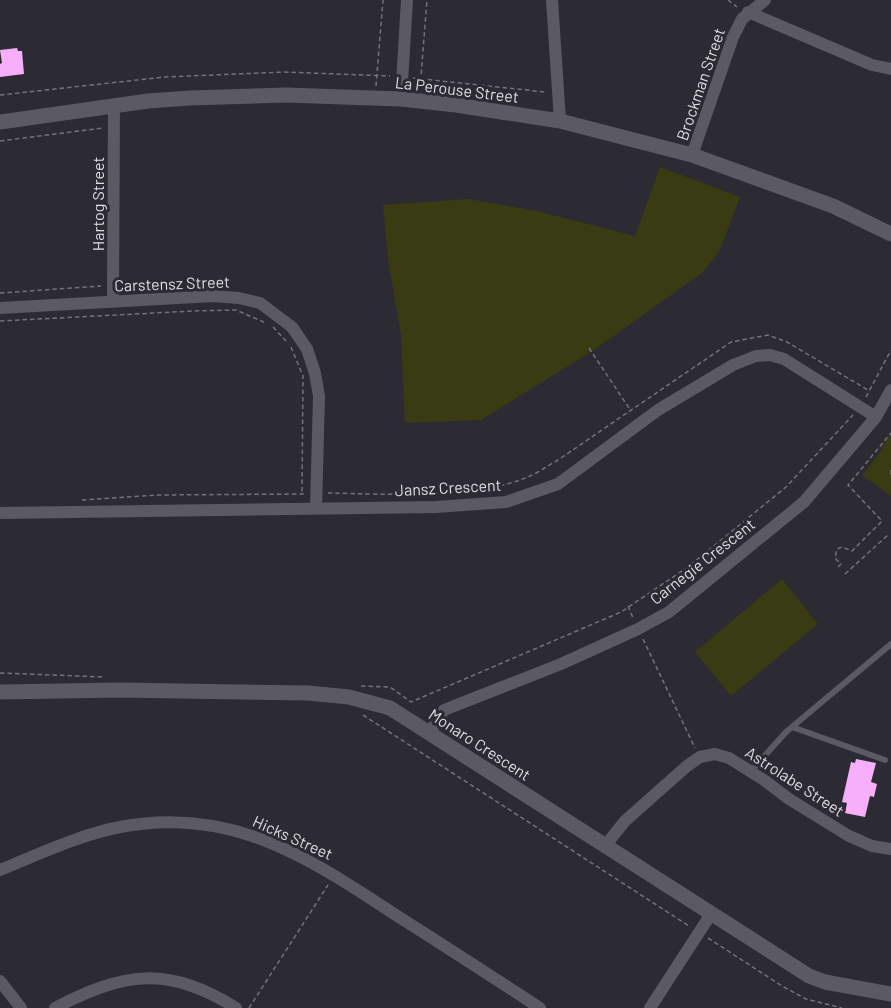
<svg xmlns="http://www.w3.org/2000/svg" width="891" height="1008" font-family="Barlow,sans-serif">
<style>
.green{fill:#393b13}
.building{fill:#f8aff9}
.lines{fill:none;stroke-linecap:round;stroke-linejoin:round}
.path{stroke:#737279;stroke-width:1.5;stroke-dasharray:4.5 3;stroke-linecap:butt}
.service{stroke:#5b5a63;stroke-width:6}
.minor{stroke:#5b5a63;stroke-width:12}
.tertiary{stroke:#5b5a63;stroke-width:15}
.labels{text-anchor:middle;dominant-baseline:central;stroke-width:6;stroke-linejoin:round;paint-order:stroke}
.street-label{font-size:16px;fill:#dfdee3;stroke:#2c2b34}
</style>
<rect width="100%" height="100%" fill="#2c2b34"/>
<!-- green -->
<path class="green" d="M660,167L740,197L719,252L702,273L594,350L481,420L405,423L401,335L388,259L383,205L469,199L537,211L635,236Z
M891,433V496L862,475L876,458Z
M782,579L818,624L731,696L695,652Z"/>
<!-- building -->
<path class="building" d="M17,48L18,51H22L24,74L0,77V64L2,63L0,50Z
M856,759L876,763L871,782L877,784L874,797L870,796L865,817L845,813L847,803L842,802L851,762L855,763Z"/>
<g class="lines">
<!-- path -->
<path class="path" d="M728,0L737,7
M413,78L545,92
M376,86L383,0
M420,89L427,0
M0,95L165,77L284,72L390,76
M0,141L103,128
M0,293L101,286
M0,321L193,311L236,310L266,323
M273,327L286,341
M291,347L303,376L302,493
M589,348L631,411
M866,397L891,350
M891,470V476
M328,493C386,494 477,500 530,476C539,472 549,465 558,460L731,342L768,335L787,342L868,390
M82,500L159,495L305,494
M838,567L841,564L835,558L837,549L842,547L852,551L882,521L848,485L891,433
M845,574L889,534
M628,606L633,618
M643,639L695,748
M0,673L104,677
M361,686L390,687L411,702L621,612L688,567L786,487L853,415
M363,715L689,926
M708,938L782,986L806,999L842,1008
M249,1008L328,885"/>
<!-- service -->
<path class="service" d="M792,727L885,760
M751,771L786,732L891,644"/>
<!-- minor -->
<path class="minor" d="M552,0L560,121
M748,12L872,65L891,69
M401,99L407,0
M692,155L733,37L742,19L765,0
M113,301L114,106
M0,308L213,296L239,298L260,303L292,327L307,349L315,373L319,396L316,508
M0,513L436,507L506,502L558,484L658,410L733,365L756,356L770,355L784,359L876,417
M429,733L444,710L561,664L638,629L669,612L804,502L876,417L891,390
M605,846L625,821L687,766L700,757L715,754L729,758L764,780L789,799L849,836L872,846L891,849
M0,870C39,854 79,835 120,827C234,805 312,860 402,919C448,948 494,978 540,1008
M0,981L21,1008
M55,1008C124,972 168,965 236,1008
M650,1008L711,914"/>
<!-- tertiary -->
<path class="tertiary" d="M0,122L148,101L190,98L286,95L401,99L456,105L560,121L692,155L833,206L891,234
M0,692L120,690L308,693L349,697L390,708L809,976L825,982L891,994"/>
</g>
<g class="labels">
<!-- street labels -->
<g class="street-label">
<text transform="translate(700 84) rotate(-71)">Brockman Street</text>
<text transform="translate(457 89) rotate(7)">La Perouse Street</text>
<text transform="translate(97 204) rotate(-90)">Hartog Street</text>
<text transform="translate(172 283) rotate(-2)">Carstensz Street</text>
<text transform="translate(448 487) rotate(-3)">Jansz Crescent</text>
<text transform="translate(702 561) rotate(-38)">Carnegie Crescent</text>
<text transform="translate(480 744) rotate(33)">Monaro Crescent</text>
<text transform="translate(795 781) rotate(33)">Astrolabe Street</text>
<text transform="translate(293 837) rotate(24)">Hicks Street</text>
</g>
</g>
</svg>
